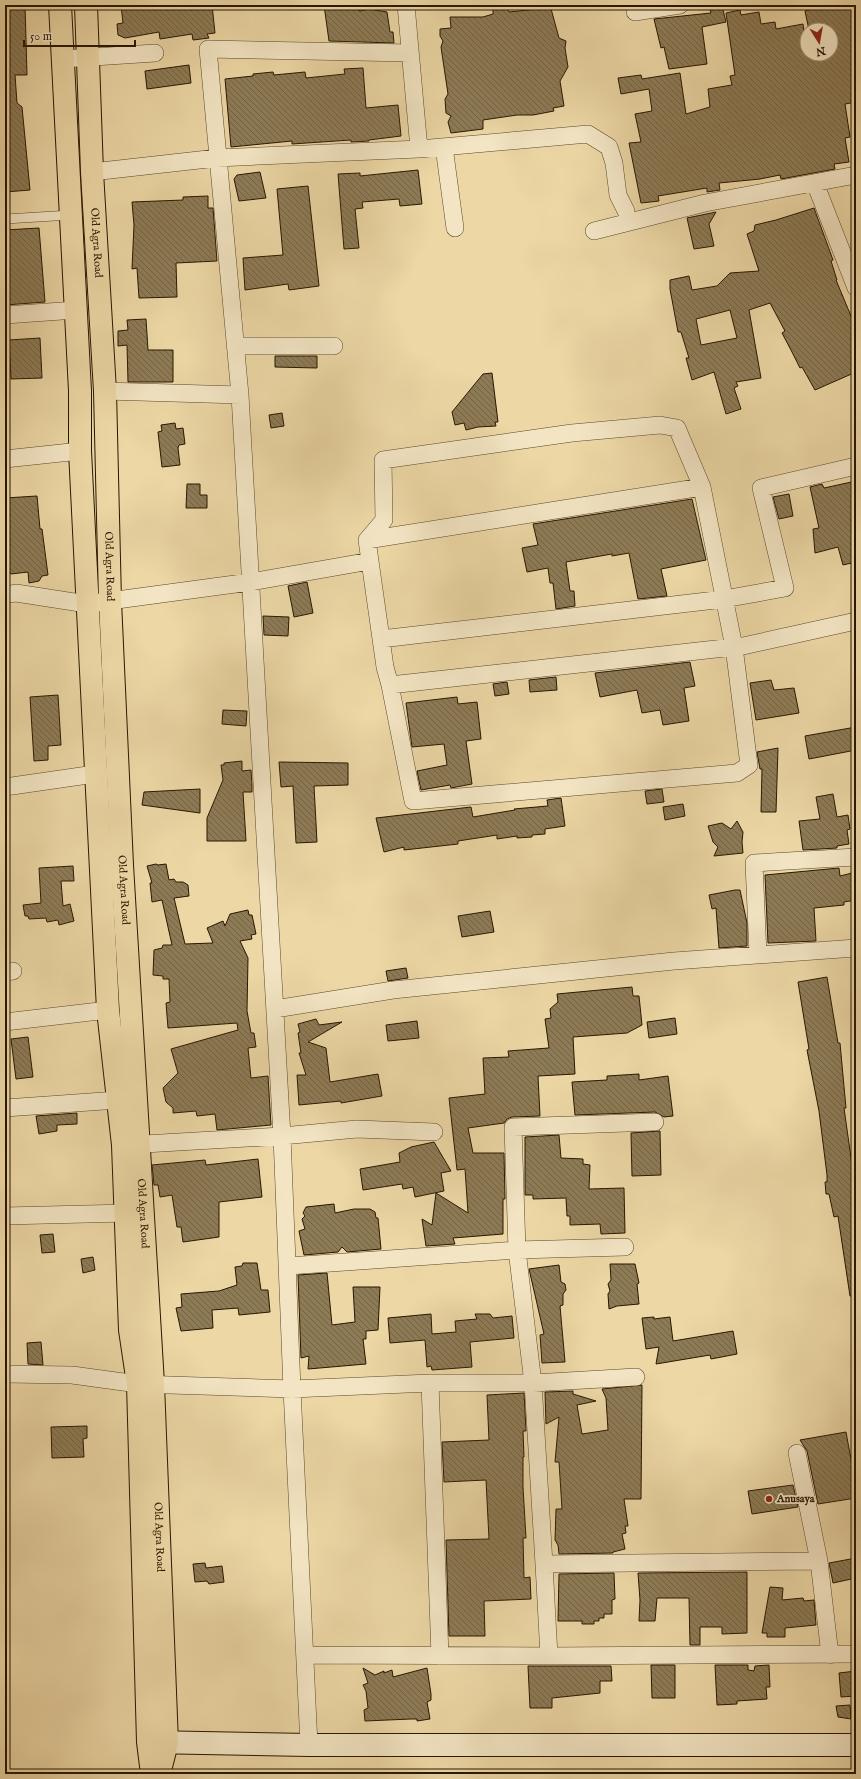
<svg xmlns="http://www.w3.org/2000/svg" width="861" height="1779" font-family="'IM FELL English',serif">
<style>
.building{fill:url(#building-back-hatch);stroke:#271701;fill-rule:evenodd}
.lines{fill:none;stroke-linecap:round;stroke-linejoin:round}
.lane-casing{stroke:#58472a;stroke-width:10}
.street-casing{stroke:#58472a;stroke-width:18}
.secondary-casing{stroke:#271701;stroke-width:24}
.highway-casing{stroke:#271701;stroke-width:24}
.lane{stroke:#f3e5c4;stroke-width:9}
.street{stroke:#f3e5c4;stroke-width:17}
.secondary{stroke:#f3e5c4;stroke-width:22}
.highway{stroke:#ecd7a5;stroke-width:22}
.poi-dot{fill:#8f2418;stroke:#f3e5c4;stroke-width:1.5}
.labels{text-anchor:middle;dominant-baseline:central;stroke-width:3.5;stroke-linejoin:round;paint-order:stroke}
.street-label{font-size:11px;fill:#271701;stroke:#f3e5c4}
.poi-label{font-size:11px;font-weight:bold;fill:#271701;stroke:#f3e5c4;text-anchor:start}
</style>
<defs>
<pattern id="building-back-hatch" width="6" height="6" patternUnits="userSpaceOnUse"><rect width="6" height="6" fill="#8d7b56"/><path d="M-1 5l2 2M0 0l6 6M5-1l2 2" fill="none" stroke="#736445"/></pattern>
</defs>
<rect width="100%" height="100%" fill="#ecd7a5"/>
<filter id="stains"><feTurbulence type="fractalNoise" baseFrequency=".005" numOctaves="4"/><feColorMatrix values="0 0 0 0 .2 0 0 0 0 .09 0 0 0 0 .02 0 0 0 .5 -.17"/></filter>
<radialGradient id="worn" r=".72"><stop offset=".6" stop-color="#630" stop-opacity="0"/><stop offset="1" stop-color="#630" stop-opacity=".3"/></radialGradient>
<!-- building -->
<path class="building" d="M5,5H25L27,75H15L17,103L22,107L30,190L5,192Z
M121,5H212L215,33L207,34L209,38L193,40L192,34L160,39L159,32L125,38L118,35L117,24L123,23Z
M324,5H350L360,11L369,9L387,12L390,32H393L394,43L329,41Z
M493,5H507L509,12L537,9V5H550L559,38L566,41L565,48L568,67L560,81L564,106L553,108L554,111L533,115H517L483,120V129L451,133L448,122L451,116L446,113L445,99L448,94L441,47L443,41L440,36V29L451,28L450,17H483L493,14Z
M827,5H856V102L845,104L850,137L845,138L849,162L834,164L835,169L781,179L780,175L760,179L719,183L720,190L707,192V188L658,196L659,201L641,203L629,143L641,142L635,114L652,111L649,89L621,94L618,78L641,75L642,79L680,73L686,114L710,107L708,89L732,85L730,76L735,75L726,13L740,10L741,15L759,12L761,24L775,22L776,29L803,24L807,54H831V30H809L805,11Z
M722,6L726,22L702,27L707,64L669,69L664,47L661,48L654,19L711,13L710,9Z
M189,65L191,83L147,89L145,71Z
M363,68L366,108L398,105L401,136L369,140V141L351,142V140L292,144V141L231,147L225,79L253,76V74L273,72L274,75L305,72L306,78L345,74L344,69Z
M418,170L422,204L400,206L399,199L362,202L363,208L355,209L359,248L344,249L338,174L360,173V176Z
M260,172L266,198L239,201L234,179L237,175Z
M308,186L319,286L289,290L288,284L245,290L243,258L283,255L277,189Z
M208,196V208H213L217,261L176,263L177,297L139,298L137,268L132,269L134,225L132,202L183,200V197Z
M814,208L833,260L831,261L837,280H836L856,328V372L815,390L802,367L800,368L792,352L782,333L785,331L770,303L749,310L761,378L736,382L738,386L734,388L741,409L726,414L714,372L692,380L686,358H689L681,332H678L670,289V280L689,276L692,290L717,286L730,273L759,271L747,234L754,231L755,225L776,220ZM730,310L737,338L701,345L696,319Z
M716,212L709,224L714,246L694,249L687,218Z
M39,228L45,302L5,305V230Z
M146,319L148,350H173V382H128L127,345L118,346V331L128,330L127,320Z
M40,338L42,378L11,379L9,340Z
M275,356H317V368L275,367Z
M492,373L498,422H495L496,426L478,427L466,430L464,423L455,425L452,412L483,374Z
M282,413L284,426L271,428L269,415Z
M175,423L176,429L183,428L185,444L179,445L178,448L180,465L162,467L158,432L162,431L161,425Z
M856,481V504L852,505L856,520V562L843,565L838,547L815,553L813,529L819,528L810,487L822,484L824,488Z
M187,484H200V495H207V508H186Z
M789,494L793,516L779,519L773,497Z
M37,496L40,529H42L48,575L42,576L39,581L29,583L28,572L11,574L9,571H5V498Z
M692,499L706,560L661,569L667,596L638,599L629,553L612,556V554L566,562L570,591H574L575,606L556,609L553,583H550L548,568L527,572L522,548L538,545L533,524Z
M307,582L313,613L294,617L288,586Z
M263,616L289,617L288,636L264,635Z
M690,662L695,686L684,688L689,721L663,725L660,710L642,713L637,690L600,697L595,673Z
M556,677L557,690L530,692L529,680Z
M771,680L774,690L794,688L799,713L756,720L750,683Z
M507,682L509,694L495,696L493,684Z
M58,695L61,745L48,746V760L34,761L30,697Z
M457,697L458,704L477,702L481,739L466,741L472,784L451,788L450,785L421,790L417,771L447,765L444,744L412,747L406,703Z
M223,710L247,711L246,726L222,724Z
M856,727V750L809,759L805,736Z
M778,748L776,812H761L762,769H760L757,752Z
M242,761V771L251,770L252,785V792H243L246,841H207V818L223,780L221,765H224V763Z
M279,762L348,763V785L314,786L317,842L296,843L293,786L281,787Z
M200,789V813L142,805L144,792Z
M662,789L664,802L647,804L645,791Z
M833,794L837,817L848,815L850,829L847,830L849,844L837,846V848L803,850L799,821L820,819L816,797Z
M561,798L565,826L545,829V834L532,835V837L517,838V836L497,839V835L458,841V844L404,850V847L384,852L376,818L471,807L473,817L515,810L514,809L548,806L547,800Z
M683,804L685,816L665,820L663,807Z
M737,821L743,832L742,842L743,853L714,856L718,847L713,842L708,826L722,823L731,829Z
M156,864L158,865L166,864L169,880L174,879L176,882H183L188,885L189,896L174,898L185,944L213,943L207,928L223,921L225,926L230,914L248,910L249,915H252L256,934L251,935L252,939L240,941L248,958L247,1011L251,1033H254L256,1047L248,1048L251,1078L268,1076L271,1125L217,1130L215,1114L197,1116L196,1111L173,1113V1108L166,1102L163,1088L178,1073L171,1049L238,1030L237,1023L168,1028L166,1003L170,1002L169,979H163V976L153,975L154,950L162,948L163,945H172L162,900L152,902L150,883H152L147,866Z
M73,866L74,881H61L63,906L70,904L74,921L59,925L58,920L47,922L46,918L29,919L28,916H25L23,905L41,903L39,868Z
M839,868L840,876L856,872V900L844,902V905L814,908L816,941L768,943L765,875Z
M735,890H740L747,923V946L719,948L716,908L712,909L709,895Z
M490,911L494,932L462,937L458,916Z
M406,968L408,978L388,981L386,971Z
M827,977L838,1043H840L846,1108H844L853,1172L856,1171V1296H850L838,1216L834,1217L829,1194H826L825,1182H827V1175L819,1111L807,1050L809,1049L798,982Z
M632,987L633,996H639L642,1025L627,1033L573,1037L575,1074L538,1076L540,1116L512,1117L507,1119L504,1123L468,1128L473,1153H504L505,1199H503V1234L453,1238L455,1244L426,1246L422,1219L432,1225L436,1193L468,1213L465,1169L457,1170L449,1098L485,1094L483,1058L509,1057L508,1051L549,1048L545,1019L551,1018L550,1009L558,1002L557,994Z
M675,1018L677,1034L649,1038L647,1022Z
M316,1019L319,1025L342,1022L308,1042L326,1048L330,1082L378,1074L382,1096L341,1103V1101L299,1105L297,1075H306L299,1053H301L298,1033L300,1032L298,1024Z
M417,1021L419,1038L388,1041L386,1025Z
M28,1037L33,1077L16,1079L11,1039Z
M639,1074V1080L668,1076L673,1116L664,1117L655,1112L575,1115L572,1082L607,1080V1076Z
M77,1113V1124L57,1125V1131L39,1134L36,1116Z
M660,1131L661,1175L632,1176L631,1133Z
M559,1135L561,1158L583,1159V1164L590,1165L589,1189L624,1188L625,1233L601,1234L600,1224L570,1225V1216H567L566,1198L533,1199V1195H525V1137Z
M434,1142L451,1171L441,1173L444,1191L415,1197L413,1187L403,1189L402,1184L363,1190L360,1169L400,1162L399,1153L411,1147Z
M258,1159L262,1197L219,1202V1237L183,1242L181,1227H177L172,1195L160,1197L158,1185H154L152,1165L205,1160L206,1165Z
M334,1204L335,1213L354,1209H370L375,1212L376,1218H378L381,1249L347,1252L342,1247L338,1252L304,1255L299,1231L305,1229L302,1219L305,1216L303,1213L306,1207Z
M53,1234L55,1252L42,1253L40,1235Z
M93,1257L95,1270L83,1273L81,1259Z
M243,1263H257L261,1290H268L270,1312L239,1315L238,1308L212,1310L213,1328L181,1331L176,1308L182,1307L181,1294L219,1291L237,1285L235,1267L242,1266Z
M610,1264H635L639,1283L637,1284L639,1304L617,1306L609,1309L608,1294L610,1291L608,1284L611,1280Z
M559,1265L561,1282L565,1284L566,1290L563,1294V1305L560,1306L565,1362L542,1363L540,1335L544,1334L529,1269Z
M327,1273L332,1325L355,1322L353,1287H380L378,1330L366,1331V1339H363L366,1364L308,1369L309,1356L301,1358L298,1275Z
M431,1314L432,1334L456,1332L455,1321L477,1319L475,1314H490L493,1318L512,1316L514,1338L470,1342L472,1367L432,1370L431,1366L427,1367L425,1340L390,1343L388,1318Z
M654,1317V1319L670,1317L673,1341L733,1331L737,1354L711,1359L710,1355L656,1364L659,1347L646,1349L642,1318Z
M41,1342L43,1365L28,1364L27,1343Z
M642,1385L641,1499H624L628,1526H625L626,1533L622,1534L625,1549L613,1552V1553L559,1554L558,1545L555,1540L556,1509H562L559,1462H555L559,1417L546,1424L545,1392L573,1391V1394L596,1401L577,1405L582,1434L608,1430L606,1398L602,1389Z
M524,1393L526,1431H523L524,1457H523V1487L526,1538H523L524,1578L530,1577L531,1599L484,1601L485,1636H449L446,1540L489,1539L486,1480L444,1482L442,1442L489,1440L487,1395Z
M87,1426V1438L83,1439L84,1457L52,1458L51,1427Z
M846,1432L856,1487V1498L818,1504L807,1451L800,1440Z
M793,1485L798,1507L752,1514L748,1491Z
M856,1558V1578L833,1583L829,1563Z
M205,1563L206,1568L222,1566L224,1582L209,1584L207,1581L195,1582L193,1564Z
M747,1572V1633L722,1634V1627H700V1645H690L689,1598H657L655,1621H639L640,1600L638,1573Z
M614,1573L615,1599L612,1600V1614H604V1618H599V1621H594V1624H582V1621H558L559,1574Z
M770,1587L783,1588L782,1600L803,1598L804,1601L814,1600L816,1625L785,1628V1637H767V1633H762Z
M651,1665H675V1698H652Z
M715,1665H748V1670L754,1671L755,1666L769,1665L770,1687H766L767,1699L737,1701V1704L717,1705Z
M528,1666H611L612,1681H600V1693L552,1698V1708H530Z
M363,1668L375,1675L384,1671V1673L392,1670L393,1677L427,1668L431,1694V1700L427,1702L430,1719L417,1721V1719H411L365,1721L364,1710L368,1708L366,1691L363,1685L368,1683Z
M856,1671V1696L841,1697L839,1673Z
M850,1705L851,1719L838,1717L836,1706Z"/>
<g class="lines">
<!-- lane casing -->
<g class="lane-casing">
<path id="lane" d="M5,219L71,215"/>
</g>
<!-- street casing -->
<g class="street-casing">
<path id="street" d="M406,5L419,149
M635,12L680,5
M63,59L155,53
M444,147L455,228
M92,172L217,158L419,149L588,134L609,147L614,163L618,195L626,211
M815,183L856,288
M594,231L705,203L856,175
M5,315L76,310
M235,346H334
M105,391L240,395L208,49L410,53
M240,395L282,1136L292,1389L309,1745
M660,425L677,428L702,487L734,647L749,765L737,773L413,801L390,685L385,667L367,540L384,520L383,460L572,433Z
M5,459L80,451
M367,540L702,487
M5,595L16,593L87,604L250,582L370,561
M381,639L724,599L785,588L761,488L856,466
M390,685L743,646L856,621
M5,787L95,774
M758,955L754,863L856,857
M5,972L13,971
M275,1009L393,990L674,961L856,948
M5,1022L108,1010
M5,1108L118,1100
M127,1145L282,1136L357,1129L434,1132
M5,1216L127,1213
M625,1247L517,1250L513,1127L655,1122
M288,1266L517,1250L533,1383L636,1377
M5,1374L72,1375L138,1384L292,1389L430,1383H533L544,1564L819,1561L797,1453
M430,1383L440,1656
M819,1561L830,1655
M544,1564L549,1656L856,1654
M305,1655L549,1656"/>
</g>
<!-- secondary casing -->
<g class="secondary-casing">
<path id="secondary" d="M149,1742L309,1745H856"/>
</g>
<!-- highway casing -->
<g class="highway-casing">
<g id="highway">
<path d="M60,5L80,391V451L108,1010L123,1145L130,1330L138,1384L148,1742L152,1774"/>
<path id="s1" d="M86,5L92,172L105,391L110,601L122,865L153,1384L167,1743L159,1774"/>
</g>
</g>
<!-- lane -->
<use href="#lane" class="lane"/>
<!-- street -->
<use href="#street" class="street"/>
<!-- secondary -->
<use href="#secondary" class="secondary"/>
<!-- highway -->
<use href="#highway" class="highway"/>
</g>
<!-- markers -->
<circle class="poi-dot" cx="769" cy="1499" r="4"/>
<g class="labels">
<!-- street labels -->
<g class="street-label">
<text stroke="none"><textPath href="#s1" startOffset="238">Old Agra Road</textPath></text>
<text stroke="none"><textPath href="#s1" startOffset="562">Old Agra Road</textPath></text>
<text stroke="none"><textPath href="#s1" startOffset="886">Old Agra Road</textPath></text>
<text stroke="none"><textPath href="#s1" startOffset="1210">Old Agra Road</textPath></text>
<text stroke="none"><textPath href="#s1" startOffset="1534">Old Agra Road</textPath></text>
</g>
<!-- poi labels -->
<g class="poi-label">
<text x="777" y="1499">Anusaya</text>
</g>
</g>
<!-- margin -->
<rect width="861" height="1779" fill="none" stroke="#ecd7a5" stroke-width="20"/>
<rect x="6" y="6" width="849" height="1767" fill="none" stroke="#271701" stroke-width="2"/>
<rect x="10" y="10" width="841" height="1759" fill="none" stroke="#271701"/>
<!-- north arrow -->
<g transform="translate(819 42) rotate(169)"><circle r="19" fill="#f3e5c4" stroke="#a19376"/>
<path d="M0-3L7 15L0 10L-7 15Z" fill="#8f2418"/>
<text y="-6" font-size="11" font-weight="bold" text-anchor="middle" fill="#271701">N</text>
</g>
<!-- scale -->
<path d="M24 40v6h111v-6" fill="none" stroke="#271701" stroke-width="2"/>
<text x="30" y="40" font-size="12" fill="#271701" stroke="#f3e5c4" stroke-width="3" paint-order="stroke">50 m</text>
<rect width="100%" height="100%" filter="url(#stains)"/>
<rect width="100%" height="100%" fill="url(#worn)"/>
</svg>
